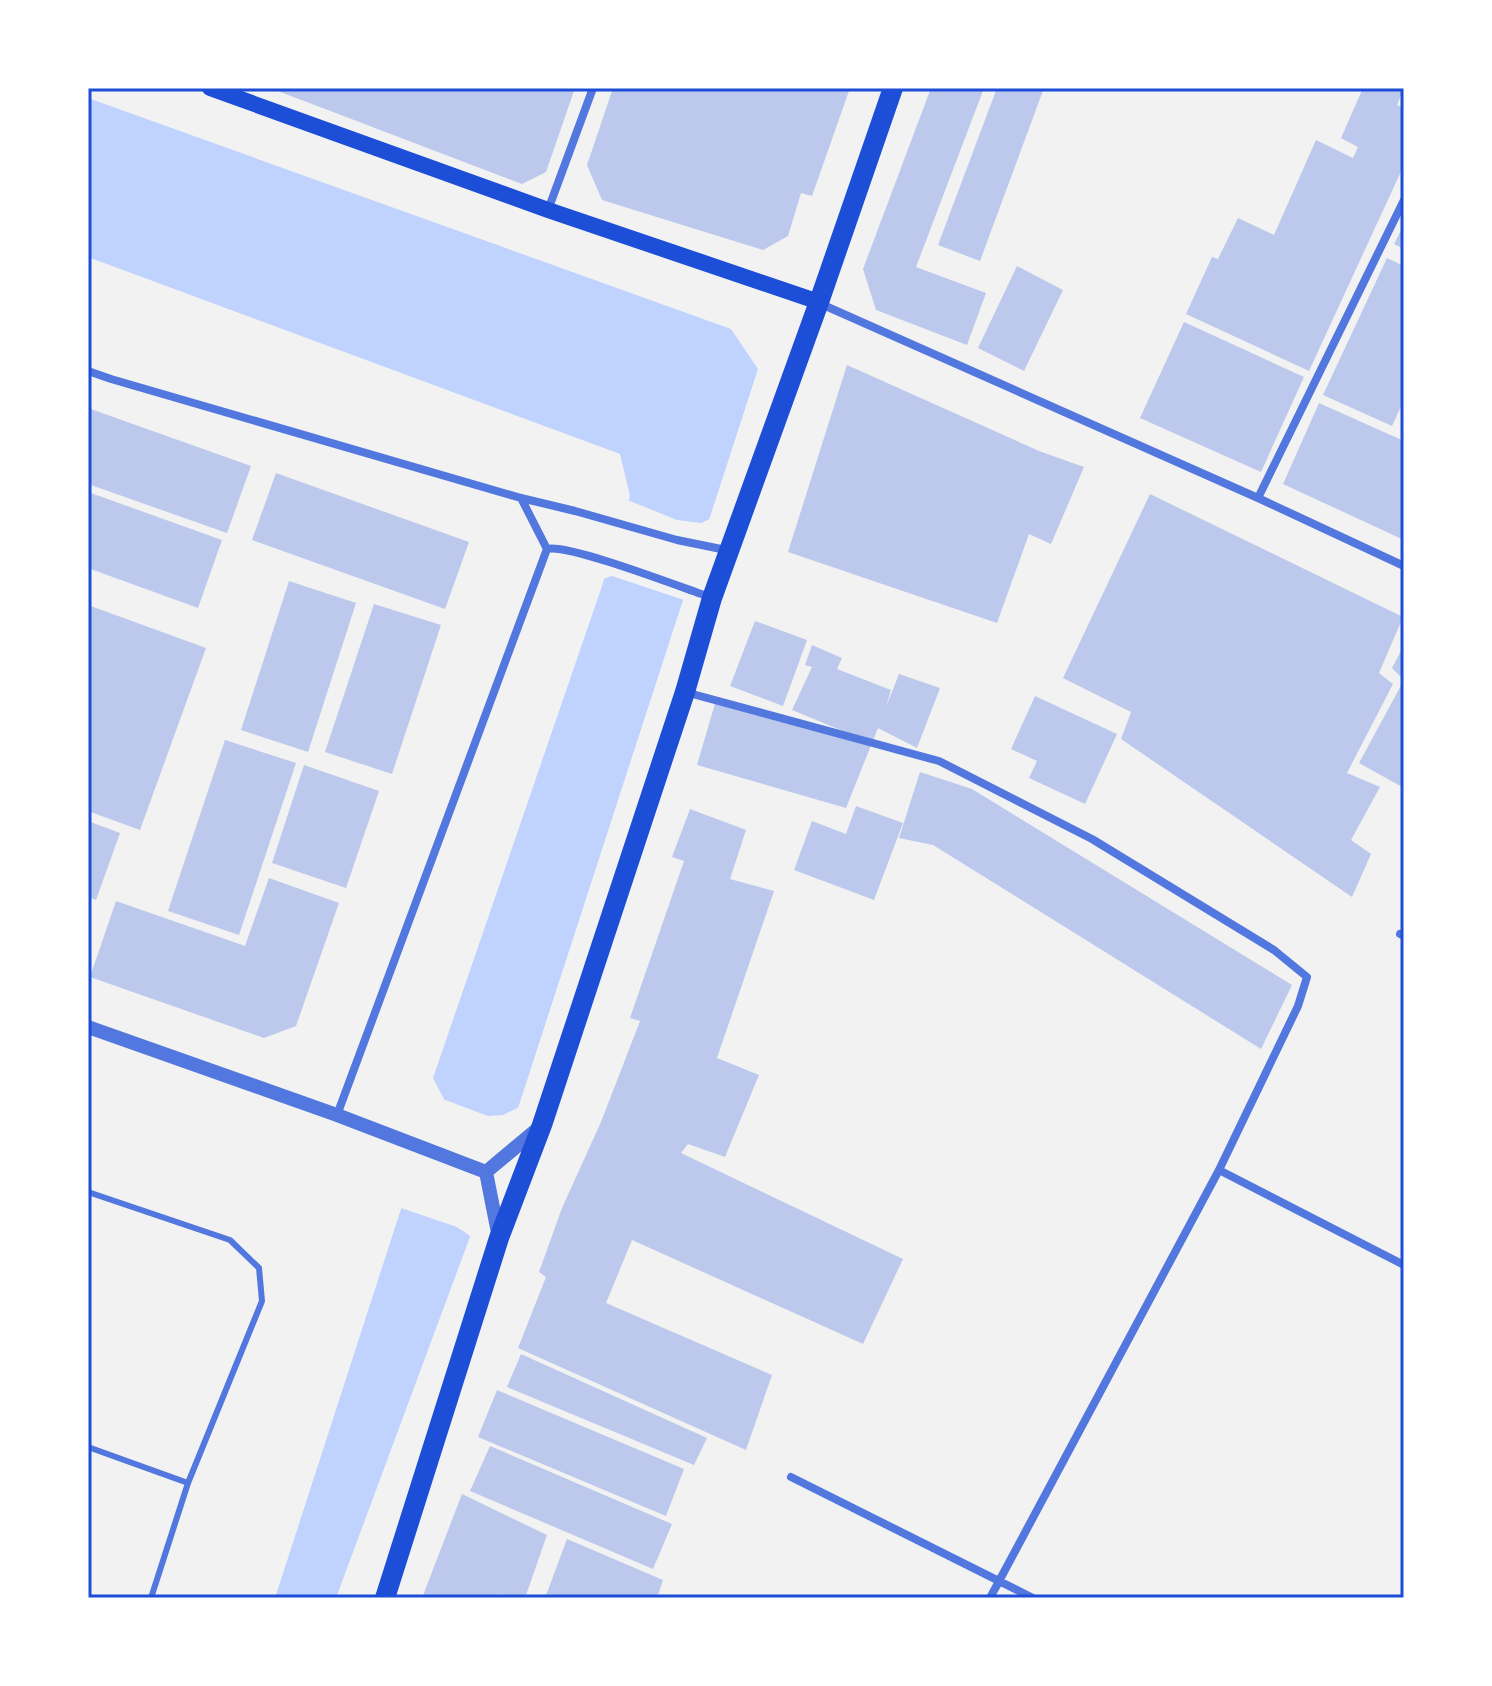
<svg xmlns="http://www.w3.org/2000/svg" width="1492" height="1686" font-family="Raleway,sans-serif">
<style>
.water{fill:#bfd3fe}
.pier{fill:#f2f2f2}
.building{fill:#bdc9ec}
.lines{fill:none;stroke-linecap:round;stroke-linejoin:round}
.service{stroke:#5277de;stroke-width:6}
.minor{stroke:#5277de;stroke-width:8}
.tertiary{stroke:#5277de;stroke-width:14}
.secondary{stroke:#1d4ed8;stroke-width:16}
.primary{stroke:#1d4ed8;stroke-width:20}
.neatline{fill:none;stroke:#1d4ed8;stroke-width:3}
</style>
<rect width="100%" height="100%" fill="#f2f2f2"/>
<!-- water -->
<path class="water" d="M88,98L731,329L758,369L520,1102L336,1598H275L400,1212L444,1099L433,1078L601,589L630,496L620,454L88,257Z"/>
<!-- pier -->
<path class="pier" d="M625,499L677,520L701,523L714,517L687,601L612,576L600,580Z
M440,1098L488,1116L503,1115L523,1105L473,1238L457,1227L398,1207Z"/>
<!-- building -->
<path class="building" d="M270,88H575L546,172L522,184Z
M613,88H850L812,196L801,193L788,236L763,250L602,200L587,165Z
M931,88H984L916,267L986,293L967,345L876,310L863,269Z
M997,88H1044L980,261L938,245Z
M1363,88H1404L1397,105L1404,108V165L1309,371L1186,314L1212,257L1218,259L1238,218L1274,235L1316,140L1353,158L1358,147L1341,138Z
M1404,224V249L1394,244Z
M1387,258L1404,266V400L1392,426L1323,395Z
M1017,266L1063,290L1024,371L978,348Z
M1184,322L1304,377L1261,472L1140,418Z
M847,365L1039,451L1084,467L1051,544L1029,534L997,623L788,552Z
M1319,403L1404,441V540L1283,484Z
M88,408L251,466L227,533L88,484Z
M276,473L469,542L445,609L252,540Z
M88,492L222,540L198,608L88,568Z
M1150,494L1403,617L1379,673L1393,684L1347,773L1380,787L1351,840L1371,854L1352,897L1121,739L1131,712L1063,678Z
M289,581L356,603L308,752L241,730Z
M374,604L441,625L392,774L325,752Z
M88,605L206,648L140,830L88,811Z
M755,621L807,640L783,706L730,686Z
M812,645L842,658L837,669L891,690L886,707L899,674L940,688L917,748L878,728L872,743L792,710L812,667L805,665Z
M1404,645V788L1359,763L1404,680L1392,668Z
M1035,696L1117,734L1085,804L1029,778L1037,761L1011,749Z
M716,700L872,743L846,808L697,765Z
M225,740L296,763L239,935L168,911Z
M304,765L379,791L346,888L272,863Z
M920,772L972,789L1292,985L1261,1049L933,845L899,838Z
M856,806L903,823L874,900L794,870L812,821L846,834Z
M690,809L746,830L730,879L774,891L717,1058L759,1075L725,1157L688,1144L681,1153L903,1259L863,1344L632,1240L606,1303L772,1375L746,1450L518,1348L546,1277L539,1272L562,1208L601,1122L640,1021L630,1018L684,861L672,857Z
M88,821L120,833L96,900L88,897Z
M269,878L339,903L296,1026L264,1038L90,977L116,901L245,946Z
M521,1354L707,1438L694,1465L507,1387Z
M497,1390L684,1469L666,1516L478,1437Z
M490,1446L672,1524L653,1569L470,1491Z
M462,1494L547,1535L525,1598H511L501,1594L499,1598H422Z
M567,1539L663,1580L657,1598H545Z"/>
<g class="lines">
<!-- service -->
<path class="service" d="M88,1192L230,1240L259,1268L262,1301L188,1483L151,1598
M88,1447L188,1483"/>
<!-- minor -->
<path class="minor" d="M548,210L593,88
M821,304L1258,498L1404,566
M88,371L111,379L521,498L575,511L677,540L726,550
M1258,498L1404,200
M547,549C567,543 683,588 710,597
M685,692L939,761L1092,839L1274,950L1307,977L1298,1006L1219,1170L990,1598
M1400,934L1404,936
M337,1115L547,549L521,498
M1219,1170L1404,1265
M791,1477L1033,1598"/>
<!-- tertiary -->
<path class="tertiary" d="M88,1027L337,1115L486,1172
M486,1172L541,1126
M486,1172L499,1238"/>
<!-- secondary -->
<path class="secondary" d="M210,88L548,210L819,302"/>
<!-- primary -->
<path class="primary" d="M385,1598L499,1238L542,1125L685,692L712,598L819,302L893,88"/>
</g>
<!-- border -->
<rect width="1492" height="1686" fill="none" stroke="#ffffff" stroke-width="180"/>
<rect x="90" y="90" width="1312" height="1506" class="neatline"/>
</svg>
